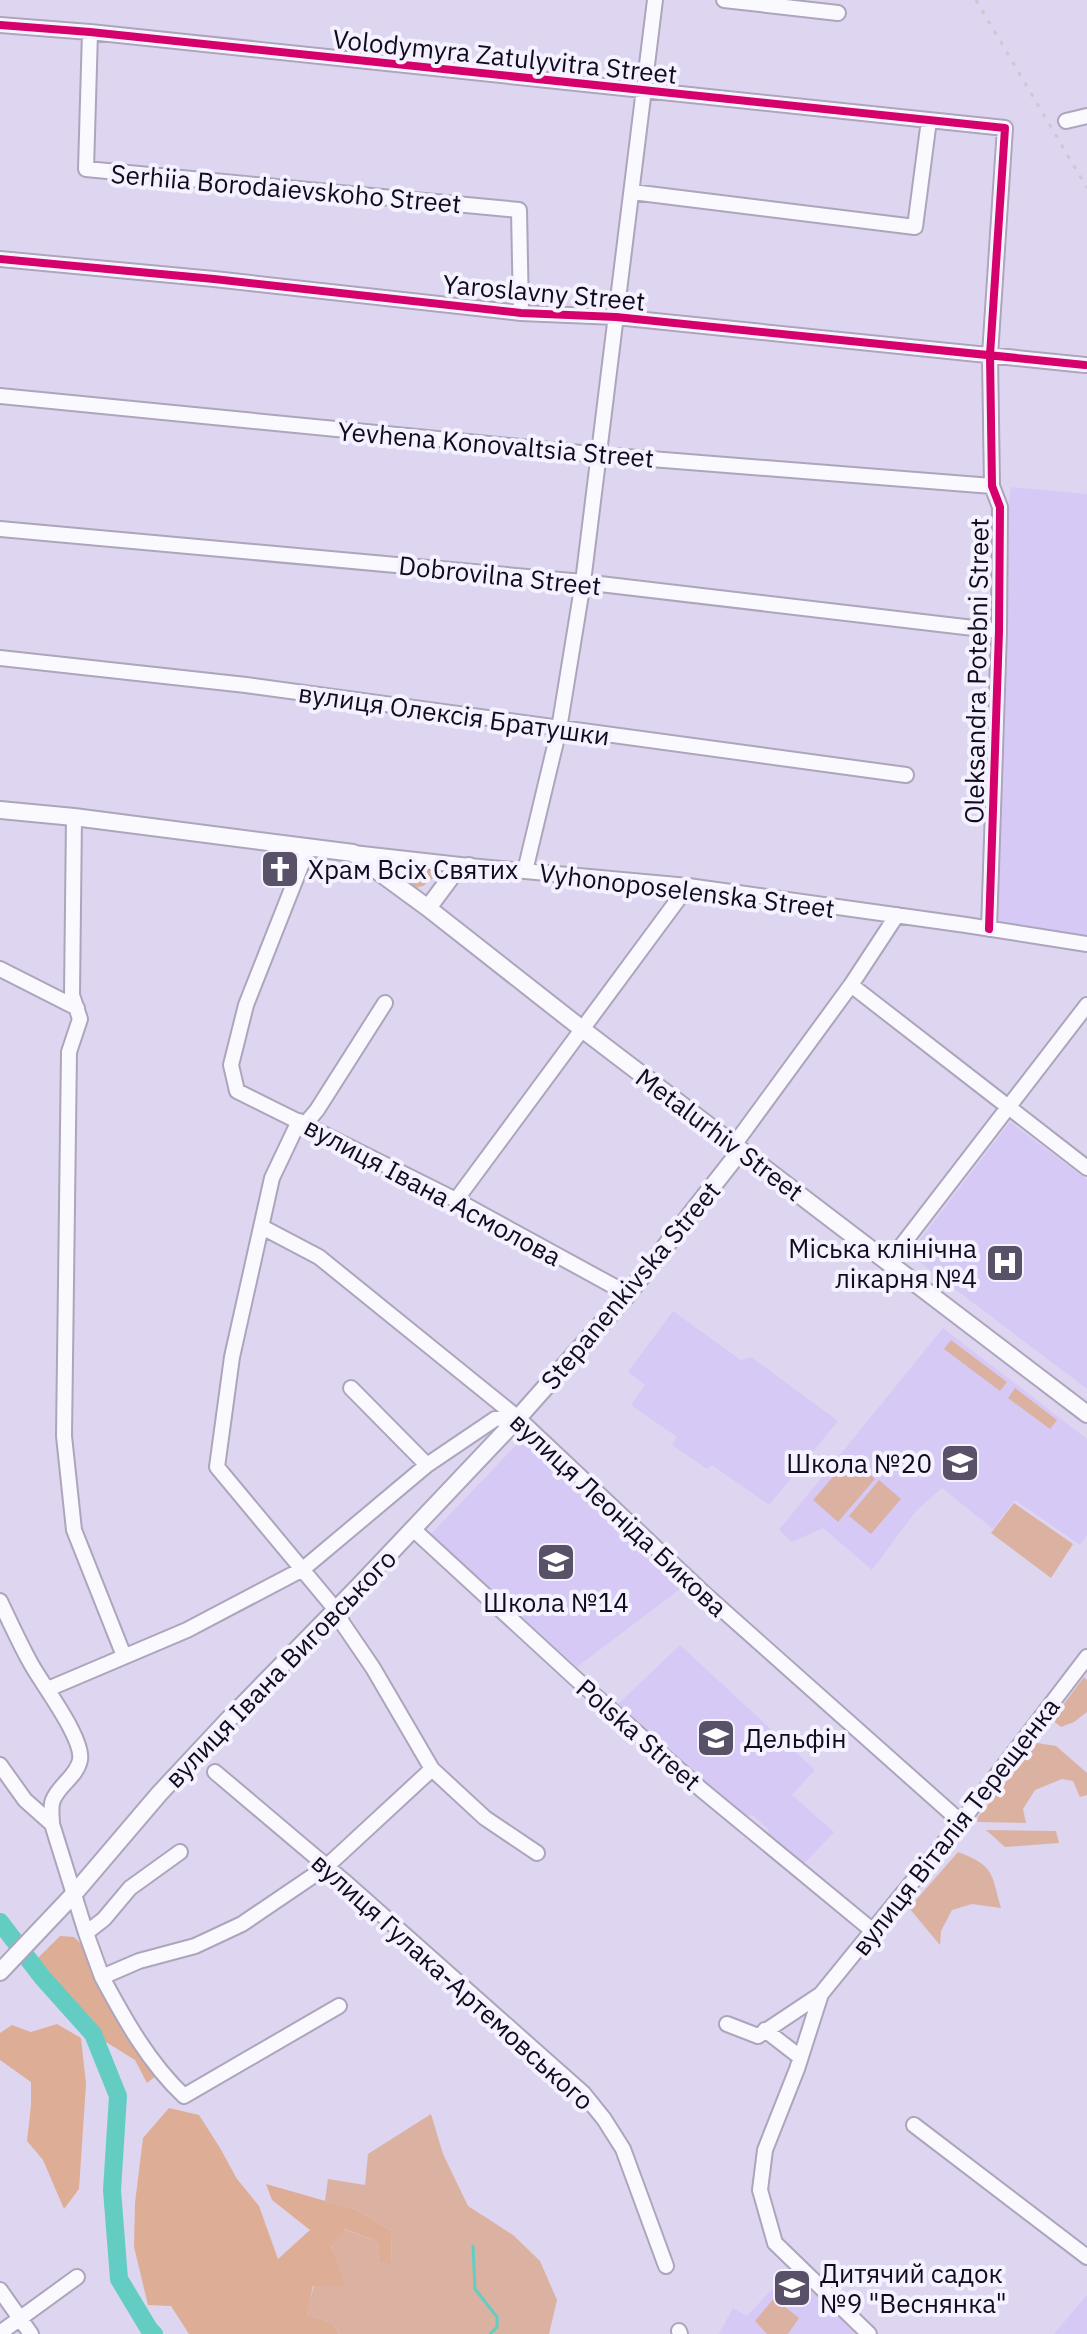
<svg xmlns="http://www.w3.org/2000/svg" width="1087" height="2334" font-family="'IBM Plex Sans',sans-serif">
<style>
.built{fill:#d7c9f5}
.green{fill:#dbb2a1}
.forest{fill:#dead95}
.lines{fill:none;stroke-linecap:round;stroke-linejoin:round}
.stream{stroke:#63cdc4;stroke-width:3}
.river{stroke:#63cdc4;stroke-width:18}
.minor-casing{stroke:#aca5bc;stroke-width:18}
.major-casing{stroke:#aca5bc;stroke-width:20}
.minor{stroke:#faf9fd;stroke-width:14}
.major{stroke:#faf9fd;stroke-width:16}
.rail{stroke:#cbc9d1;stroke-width:3;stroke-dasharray:4 8;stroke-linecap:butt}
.cycleway-casing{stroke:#f5f2ff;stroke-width:13}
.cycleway{stroke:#d6006c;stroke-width:8}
.labels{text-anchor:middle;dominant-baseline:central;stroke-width:8;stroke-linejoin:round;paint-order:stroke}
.street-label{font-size:26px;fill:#120a1f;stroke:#f5f2ff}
.poi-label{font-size:26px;fill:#120a1f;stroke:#f5f2ff;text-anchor:start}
</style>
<rect width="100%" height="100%" fill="#ded5f1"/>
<!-- built -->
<path class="built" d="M1011,487L1087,494V937L997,921L1008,508Z
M1010,1122L1087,1180V1389L909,1254Z
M673,1311L741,1360L751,1357L838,1421L769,1505L712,1465L707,1469L672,1445L677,1437L631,1405L645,1385L628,1372Z
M943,1328L1087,1439V1535L1080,1545L1015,1500L993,1529L942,1488L916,1511L872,1570L823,1528L792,1542L779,1530Z
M522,1439L680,1589L577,1667L430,1535Z
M680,1645L815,1770L792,1795L834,1832L803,1865L769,1838L768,1829L752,1815L743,1817L616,1706Z
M792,2268L855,2334H719L733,2308L747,2316Z
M1087,2295V2334H1054Z"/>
<!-- green -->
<path class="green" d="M382,865L442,871L423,886L415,888Z
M951,1340L1007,1382L1000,1391L944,1349Z
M1015,1388L1057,1420L1050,1429L1008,1398Z
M850,1457L875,1479L838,1522L813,1500Z
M879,1480L901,1499L871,1534L849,1516Z
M1014,1503L1073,1544L1051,1578L991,1533Z
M1084,1677L1087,1680V1712L1074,1722L1061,1727L1052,1720Z
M1037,1743L1056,1746L1087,1773V1795L1080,1797L1073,1781L1062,1779L1035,1790L1023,1809L1026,1823L977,1822L978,1817Z
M986,1830L1056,1831L1059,1843L1005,1847Z
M958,1852C995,1866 991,1873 1001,1908L972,1904L952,1910L941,1931L940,1945L909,1908Z
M431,2114L443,2154L468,2206L513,2235L540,2261L557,2300L549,2334H339L333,2323L307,2315C313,2280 324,2259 343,2229L377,2241L379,2262L391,2263L392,2231L357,2210L325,2201L328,2179L365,2185L368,2154Z
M774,2298L799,2318L788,2334H767L755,2321Z"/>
<!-- forest -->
<path class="forest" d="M60,1936L74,1937L98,1960L157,2075L147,2083L135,2060L93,2034L32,1964Z
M57,2024L81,2038L86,2084L79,2189L64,2209L43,2160L27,2141L31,2105V2082L0,2060V2033L12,2025L31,2032Z
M169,2108L199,2115L220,2148L237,2179L259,2206L278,2259L310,2230L272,2200L266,2184L357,2210L392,2231L391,2264L379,2262L377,2241L344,2229L331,2248L346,2286H313L307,2315L333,2323L339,2334H189L171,2306L148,2305L134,2247L135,2203L143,2138Z"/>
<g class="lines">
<!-- stream -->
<path class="stream" d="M473,2246L475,2289L497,2317V2327L490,2334"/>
<!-- river -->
<path class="river" d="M0,1922L42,1977L93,2034L118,2096L112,2190L119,2279L149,2329L154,2334"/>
<!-- minor casing -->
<g class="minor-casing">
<path id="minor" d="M724,0L838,13
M0,25L90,32L1005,128L990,355L992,486L1000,507L999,631L989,929
M90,32L86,169L519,210L521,313
M1066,121L1087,116
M632,192L915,227L929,120
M0,259L214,279L521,313L616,317L1085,365
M0,396L601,455L992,486
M0,529L583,582L999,631
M0,658L246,685L906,775
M74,817L72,995L80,1019L69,1052L64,1436L74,1530L124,1656
M308,848L246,1005L231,1065L237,1091L456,1200L628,1294
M353,853L469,866L688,886L966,925L1087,944
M525,871L559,729L583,582L655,0
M0,969L77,1008
M851,985L1087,1168
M299,1121L272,1178L232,1357L217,1467L336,1610L343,1624L373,1668L432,1769L485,1818L537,1853
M306,1123L317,1110L385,1003
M734,1145L851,985L897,915
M456,1200L688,886
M262,1227L319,1257L518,1418L707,1596L961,1822
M889,1262L1087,1005
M351,1388L427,1465
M413,1529L575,1678L702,1790L873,1931
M0,1601C10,1622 19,1642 30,1662C41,1683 84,1738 80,1760C77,1776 59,1785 53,1800C50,1807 52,1817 52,1824
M48,1689L187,1630L303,1569L427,1465L495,1419L518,1418
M0,1765L25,1800L52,1824L86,1933L102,1977L139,1961L195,1946L242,1924L326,1867L432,1769
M215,1772L344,1881L583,2093L604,2119L623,2149L666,2266
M86,1933L104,1919L130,1888L180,1852
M102,1977C125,2020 149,2063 184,2096L339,2006
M727,2024L758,2036L821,1994
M765,2030L800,2057
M914,2125L1087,2257
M0,2290L31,2334
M679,2331L680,2334
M0,2333L77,2277
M869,2334L775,2243L760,2190L765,2150L797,2069L821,1994L961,1822L1087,1657"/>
</g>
<!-- major casing -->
<g class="major-casing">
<path id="major" d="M0,810L74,817L353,853L428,908L582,1029L1087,1414
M428,908L454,873L469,866
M0,1972L73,1895L159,1794L229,1719L358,1587L518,1418L628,1294L741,1150"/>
</g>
<!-- minor -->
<use href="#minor" class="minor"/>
<!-- major -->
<use href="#major" class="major"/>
<!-- rail -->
<path class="rail" d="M976,0L1087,188"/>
<!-- cycleway casing -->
<g class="cycleway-casing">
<path id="cycleway" d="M0,25L90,32L1005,128L990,355L992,486L1000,507L999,631L989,929
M0,259L214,279L521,313L616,317L1085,365"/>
</g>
<!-- cycleway -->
<use href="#cycleway" class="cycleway"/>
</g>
<!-- icons -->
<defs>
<g id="church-square" transform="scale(2)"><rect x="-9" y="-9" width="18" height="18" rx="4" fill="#595168" stroke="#f5f2ff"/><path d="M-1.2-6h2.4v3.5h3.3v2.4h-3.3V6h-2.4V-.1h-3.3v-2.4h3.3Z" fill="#fff"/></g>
<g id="hospital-square" transform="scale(2)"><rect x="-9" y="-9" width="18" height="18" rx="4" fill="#595168" stroke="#f5f2ff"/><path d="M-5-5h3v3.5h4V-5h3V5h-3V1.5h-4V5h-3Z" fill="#fff"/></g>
<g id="school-square" transform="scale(2)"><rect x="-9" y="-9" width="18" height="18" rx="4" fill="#595168" stroke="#f5f2ff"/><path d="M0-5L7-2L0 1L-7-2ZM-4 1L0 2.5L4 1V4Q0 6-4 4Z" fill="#fff"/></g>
</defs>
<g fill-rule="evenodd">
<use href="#church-square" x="280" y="869"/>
<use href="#hospital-square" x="1005" y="1263"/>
<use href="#school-square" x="960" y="1463"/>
<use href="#school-square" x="556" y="1562"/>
<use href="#school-square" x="716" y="1738"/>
<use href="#school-square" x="792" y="2288"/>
</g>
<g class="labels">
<!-- street labels -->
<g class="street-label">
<text transform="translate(505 56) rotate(6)">Volodymyra Zatulyvitra Street</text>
<text transform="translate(286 188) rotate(5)">Serhiia Borodaievskoho Street</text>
<text transform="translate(544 292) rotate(5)">Yaroslavny Street</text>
<text transform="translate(496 444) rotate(5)">Yevhena Konovaltsia Street</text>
<text transform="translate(500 575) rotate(6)">Dobrovilna Street</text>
<text transform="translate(976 671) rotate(-89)">Oleksandra Potebni Street</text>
<text transform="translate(454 714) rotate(8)">вулиця Олексія Братушки</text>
<text transform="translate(687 890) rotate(7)">Vyhonoposelenska Street</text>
<text transform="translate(720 1134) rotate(37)">Metalurhiv Street</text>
<text transform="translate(433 1191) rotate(28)">вулиця Івана Асмолова</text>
<text transform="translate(630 1285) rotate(-50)">Stepanenkivska Street</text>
<text transform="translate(619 1514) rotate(43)">вулиця Леоніда Бикова</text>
<text transform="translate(280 1668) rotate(-46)">вулиця Івана Виговського</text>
<text transform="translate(639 1734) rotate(41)">Polska Street</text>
<text transform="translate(955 1826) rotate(-52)">вулиця Віталія Терещенка</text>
<text transform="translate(453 1981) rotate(42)">вулиця Гулака-Артемовського</text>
</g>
<!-- poi labels -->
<g class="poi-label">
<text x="308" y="869">Храм Всіх Святих</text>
<text x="977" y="1248" text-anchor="end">Міська клінічна<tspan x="977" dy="30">лікарня №4</tspan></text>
<text x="932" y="1463" text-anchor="end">Школа №20</text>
<text x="556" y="1602" text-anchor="middle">Школа №14</text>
<text x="744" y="1738">Дельфін</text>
<text x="820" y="2273">Дитячий садок<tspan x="820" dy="30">№9 "Веснянка"</tspan></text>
</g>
</g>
</svg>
